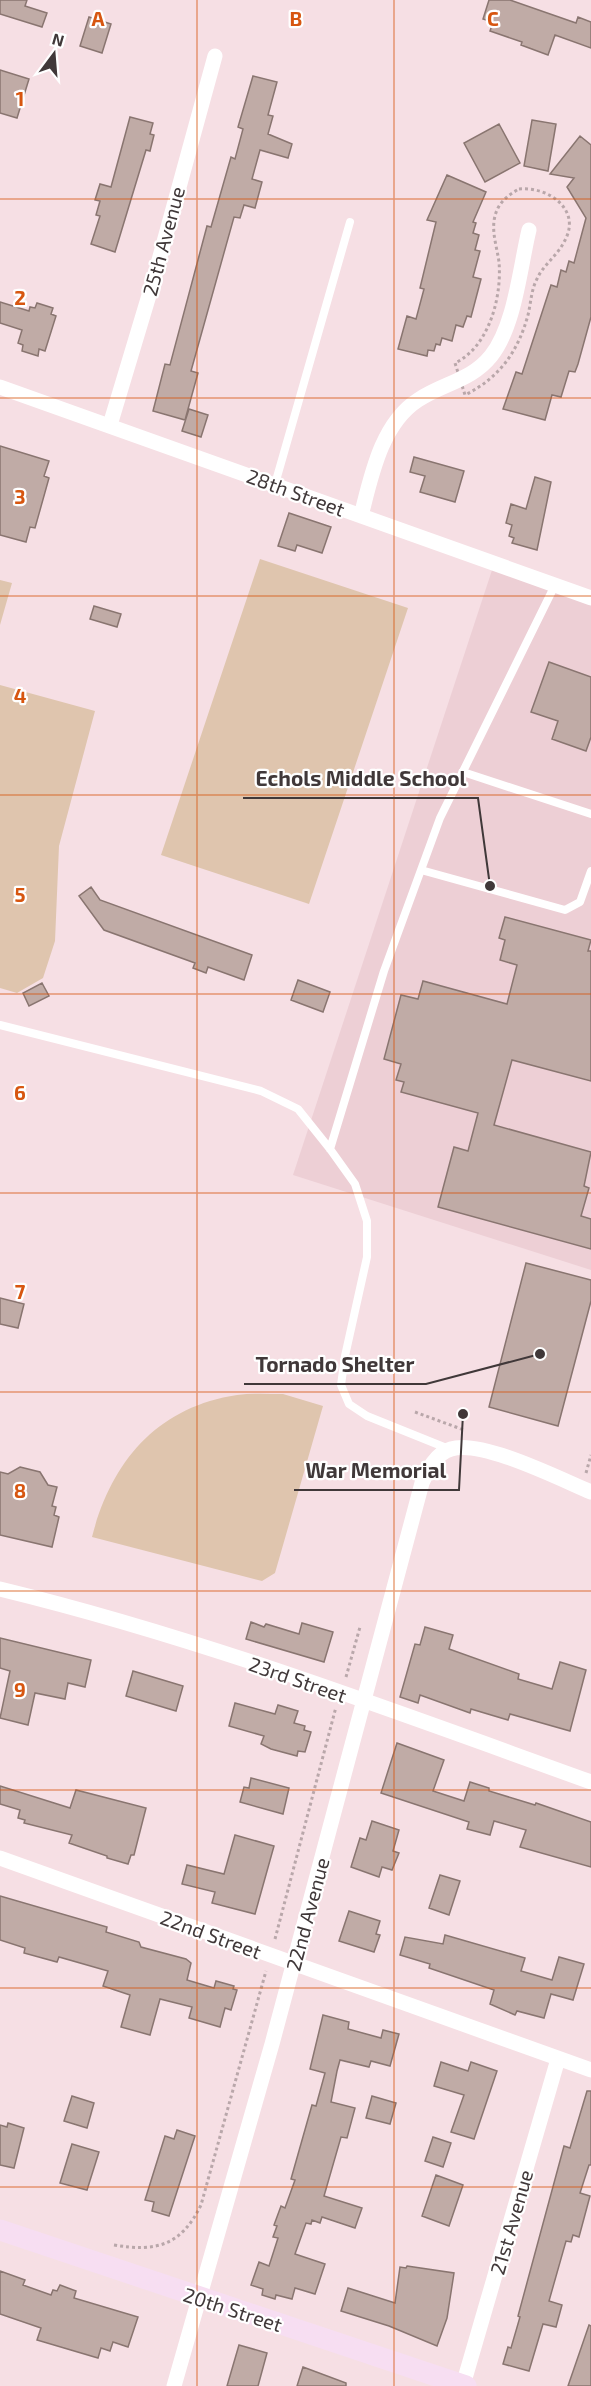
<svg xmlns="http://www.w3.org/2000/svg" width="591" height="2386" font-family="'Exo 2',sans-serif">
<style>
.built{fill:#edcfd5}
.green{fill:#dfc5ae}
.building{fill:#c0aba6;stroke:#897570;stroke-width:1.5}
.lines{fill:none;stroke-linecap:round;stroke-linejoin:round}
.path{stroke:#b9a7aa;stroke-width:3;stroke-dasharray:3 3;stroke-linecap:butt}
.lane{stroke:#fff;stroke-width:8}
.street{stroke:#fff;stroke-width:15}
.secondary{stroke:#f7def2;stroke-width:21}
.grid{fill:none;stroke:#d75610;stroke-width:1.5;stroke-opacity:0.55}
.labels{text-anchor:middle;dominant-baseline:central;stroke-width:4.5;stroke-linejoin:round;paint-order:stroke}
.street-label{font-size:20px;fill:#403839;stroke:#fff}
.grid-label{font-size:20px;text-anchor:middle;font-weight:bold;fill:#d75610;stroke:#fff;stroke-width:4.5;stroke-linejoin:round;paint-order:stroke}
.leader{fill:none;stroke:#403839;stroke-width:2}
.callout-dot{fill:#403839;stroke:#fff;stroke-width:2}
.callout-label{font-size:21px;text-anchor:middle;font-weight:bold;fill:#403839;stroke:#fff;stroke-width:4.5;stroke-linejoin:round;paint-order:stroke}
</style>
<rect width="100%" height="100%" fill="#f6dfe4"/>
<!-- built -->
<path class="built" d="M494,564L591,597V1270L293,1175Z"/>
<!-- green -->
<path class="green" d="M260,559L408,608L309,904L161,855Z
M0,580L12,583L0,625Z
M0,685L95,711L59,846L55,941L43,978L17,993L0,988Z
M283,1394L323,1406L275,1573L262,1581L92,1537C111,1462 157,1407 237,1395C252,1393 268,1394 283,1394Z"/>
<!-- building -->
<path class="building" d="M0,0H27L25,6L47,13L42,27L0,14Z
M489,0H510L576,23L578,17L591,22V48L555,35L548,55L521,45L522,42L490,31L493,22L483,19Z
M89,17L111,24L102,53L80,46Z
M0,70L29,79L17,118L0,113Z
M253,76L277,82L268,115L273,116L268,134L292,144L288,158L260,150L252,179L262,182L255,208L244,205L240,218L234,217L191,371L198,373L185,420L153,411L165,364L170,365L207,226L211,227L231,157L235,159L243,129L238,127Z
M130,117L153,123L150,134L154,135L150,151L146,150L115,252L91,244L100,216L96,215L100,201L95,200L100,184L111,187Z
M532,120L556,124L548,171L524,166Z
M499,124L520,163L485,182L464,143Z
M580,136L591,145V317L578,364L575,372L569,371L561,397L552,395L545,420L503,409L516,372L522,374L551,285L557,287L561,270L566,272L569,261L574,263L586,218L567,187L574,178L550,174Z
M447,175L486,192L473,222L476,223L473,233L479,235L475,250L480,251L473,277L481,279L471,317L467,316L463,327L456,325L452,341L442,338L440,345L436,344L434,351L428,350L427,356L398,349L407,316L416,319L424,289L420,288L436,222L427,220Z
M0,302L29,311L30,307L35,308L37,303L53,308L51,314L56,316L45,351L39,349L38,356L22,351L23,345L18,343L22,330L0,323Z
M189,409L208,415L201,437L182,431Z
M0,446L49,461L44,476L49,478L35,528L30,527L26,542L0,535Z
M414,457L464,471L455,502L420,492L425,476L410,472Z
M535,477L551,482L537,550L512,543L514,538L509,536L512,525L506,523L511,504L526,509Z
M289,513L331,527L322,553L297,545L295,551L278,546Z
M94,606L121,614L117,627L90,619Z
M549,662L591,677V737L586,751L552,739L558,721L531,712Z
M91,887L100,900L252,955L244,980L208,967L206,973L193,968L195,963L104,930L79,896Z
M505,917L591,940L588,951H591V1081L512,1060L494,1125L591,1152L584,1186L589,1188L581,1216L591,1219V1249L438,1207L454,1147L468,1151L478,1113L401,1092L404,1082L396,1080L401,1064L384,1059L401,995L418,999L423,981L507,1004L517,965L500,960L505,940L499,938Z
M298,980L330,992L323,1012L291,1000Z
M42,983L49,996L29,1006L23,993Z
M526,1263L591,1280V1301L558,1426L489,1407Z
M0,1298L24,1304L18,1328L0,1324Z
M20,1467L40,1472L48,1485L57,1487L52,1506L56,1507L54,1515L59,1517L52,1547L0,1535V1472L8,1474Z
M251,1622L264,1627L266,1624L299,1634L302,1623L333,1632L324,1662L246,1639Z
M425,1627L453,1635L449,1649L519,1674L518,1679L552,1689L560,1662L586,1670L570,1731L510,1714L508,1720L471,1709L470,1713L420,1695L418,1703L400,1697L415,1644L420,1645Z
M0,1638L91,1660L85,1687L68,1683L65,1699L35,1693L28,1725L0,1718L10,1671L0,1668Z
M133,1671L183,1686L176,1711L126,1696Z
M235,1703L275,1714L278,1705L298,1711L294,1723L305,1726L304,1730L311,1732L305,1752L298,1751L297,1756L271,1749L261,1744L264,1736L229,1726Z
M397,1743L444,1760L433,1791L464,1801L470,1782L489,1788V1791L535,1805L536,1803L591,1822V1867L520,1847L526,1830L494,1821L490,1835L467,1829L469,1822L381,1793Z
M251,1778L289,1788L283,1814L240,1802L244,1787L249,1788Z
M0,1786L70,1808L76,1790L146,1808L134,1855H131L128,1864L107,1858V1856L69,1843L72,1835L24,1823L25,1820L18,1818L20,1810L0,1804Z
M372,1821L399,1830L393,1851L399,1853L392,1870L382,1867L379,1877L351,1867L360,1838L366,1840Z
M235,1835L274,1846L255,1914L212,1903L215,1892L182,1884L187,1865L224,1874Z
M440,1875L460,1881L449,1915L429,1908Z
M0,1896L107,1927L106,1932L139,1942L141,1947L186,1959L191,1963L187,1980L214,1988L216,1981L234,1986L233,1989L237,1990L231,2010L225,2008L220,2027L189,2018L192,2007L160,1999L150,2035L121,2027L130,1995L103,1986L108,1971L59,1957L57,1962L24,1953L25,1948L0,1940Z
M349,1911L380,1921L376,1934L380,1935L374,1952L339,1941Z
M445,1935L525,1958L521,1971L552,1980L559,1957L584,1964L573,2000L551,1994L544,2018L517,2011L515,2015L490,2004L494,1990L429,1968L430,1964L400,1955L405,1937L443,1944Z
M323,2015L349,2022L348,2029L381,2038L383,2030L399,2034L390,2066L371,2061L369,2067L340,2060L337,2071L331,2102L355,2108L347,2138L341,2137L324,2196L362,2208L355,2228L322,2217L320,2223L312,2220L311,2224L306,2223L295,2254L325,2264L315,2294L295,2288L292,2299L276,2295L275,2299L262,2295L263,2289L251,2285L259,2262L269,2266L278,2238L273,2237L277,2226L274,2225L281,2206L285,2208L295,2180L291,2179L312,2105L316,2106L325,2073L310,2069Z
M441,2062L468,2071L471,2062L497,2071L474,2139L451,2132L464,2095L434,2086Z
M587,2091H591V2165H589L580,2193L590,2196L579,2237L573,2235L571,2242L566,2241L549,2301L562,2305L556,2327L543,2324L529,2371L503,2364L508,2347L511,2348L520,2317L518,2316L564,2146L570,2148Z
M72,2096L94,2103L87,2128L64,2121Z
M372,2096L396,2103L390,2124L366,2118Z
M8,2123L24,2128L14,2168L0,2165V2125L7,2127Z
M177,2130L195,2136L169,2216L152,2211L154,2202L145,2200L165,2136L174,2139Z
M433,2137L451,2143L443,2167L425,2161Z
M72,2144L99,2152L87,2190L60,2183Z
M436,2175L463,2185L449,2226L422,2216Z
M407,2266L454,2273L447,2318L437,2346L389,2326L341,2311L348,2288L395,2303L400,2267L406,2268Z
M0,2271L25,2280L23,2285L51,2295L53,2290L57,2291L60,2285L76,2291L74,2298L138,2317L128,2347L113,2342L110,2351L101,2348L98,2358L37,2340L41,2328L0,2314Z
M589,2325L591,2326V2386H568Z
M239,2345L267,2353L258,2386H227Z
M303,2367L346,2383V2386H297Z"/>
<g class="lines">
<!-- path -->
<path class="path" d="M519,189C548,186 583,210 564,242C557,256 543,265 537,279C531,290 531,303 528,315C518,352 499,378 465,395L455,363C489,347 502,297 499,262C497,247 491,231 495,216C498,203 508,195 519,189Z
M415,1412L464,1430
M586,1473L591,1455
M346,1677L360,1627
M275,1939L336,1707
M114,2245C156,2252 181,2246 201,2205L266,1971"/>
<!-- lane -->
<path class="lane" d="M275,484L350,222
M463,772L591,814
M421,870L565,910L580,902L591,871
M0,1025L261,1091L298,1109L330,1149L355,1184L367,1221V1257L345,1356L341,1385L349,1404L367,1416L449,1449
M330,1149L384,971L440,818L555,585"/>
<!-- street -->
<path class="street" d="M0,387L591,598
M110,425L153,282L215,56
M361,516C371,477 381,424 418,400C443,383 471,381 491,356C515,326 520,267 529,230
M0,1589C202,1638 396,1712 591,1782
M0,1858L591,2070
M463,2385L558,2059
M174,2386L272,2044L422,1483C428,1470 435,1454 451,1449C481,1439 560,1479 591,1492"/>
<!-- secondary -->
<path class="secondary" d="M0,2230L466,2386"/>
</g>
<!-- grid -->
<path class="grid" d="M197,0V2386M394,0V2386M0,199H591M0,398H591M0,596H591M0,795H591M0,994H591M0,1193H591M0,1392H591M0,1591H591M0,1790H591M0,1988H591M0,2187H591"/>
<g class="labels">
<!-- street labels -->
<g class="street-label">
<text transform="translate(163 241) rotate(-75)">25th Avenue</text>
<text transform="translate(296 492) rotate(20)">28th Street</text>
<text transform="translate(298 1679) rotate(19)">23rd Street</text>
<text transform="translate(307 1914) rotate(-75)">22nd Avenue</text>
<text transform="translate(211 1934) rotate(20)">22nd Street</text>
<text transform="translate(511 2222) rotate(-74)">21st Avenue</text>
<text transform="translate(233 2309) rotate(18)">20th Street</text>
</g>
</g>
<g class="grid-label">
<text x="98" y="26">A</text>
<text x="296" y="26">B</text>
<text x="493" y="26">C</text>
<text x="20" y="106">1</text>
<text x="20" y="305">2</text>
<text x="20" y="504">3</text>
<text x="20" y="703">4</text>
<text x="20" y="902">5</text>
<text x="20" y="1100">6</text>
<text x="20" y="1299">7</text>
<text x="20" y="1498">8</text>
<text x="20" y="1697">9</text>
</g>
<!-- callouts -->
<path class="leader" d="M490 886L478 798H243M540 1354L426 1384H244M463 1414L459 1490H294"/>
<g class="callout-dot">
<circle cx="490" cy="886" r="6"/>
<circle cx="540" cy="1354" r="6"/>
<circle cx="463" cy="1414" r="6"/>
</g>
<g class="callout-label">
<text x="361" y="786">Echols Middle School</text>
<text x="335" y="1372">Tornado Shelter</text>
<text x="376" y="1478">War Memorial</text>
</g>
<!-- north arrow -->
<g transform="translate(54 54) rotate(16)" stroke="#ffffff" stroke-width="4.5" paint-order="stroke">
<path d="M0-4.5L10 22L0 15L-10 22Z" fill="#403839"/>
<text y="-9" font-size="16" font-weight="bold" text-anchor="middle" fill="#403839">N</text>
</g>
</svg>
